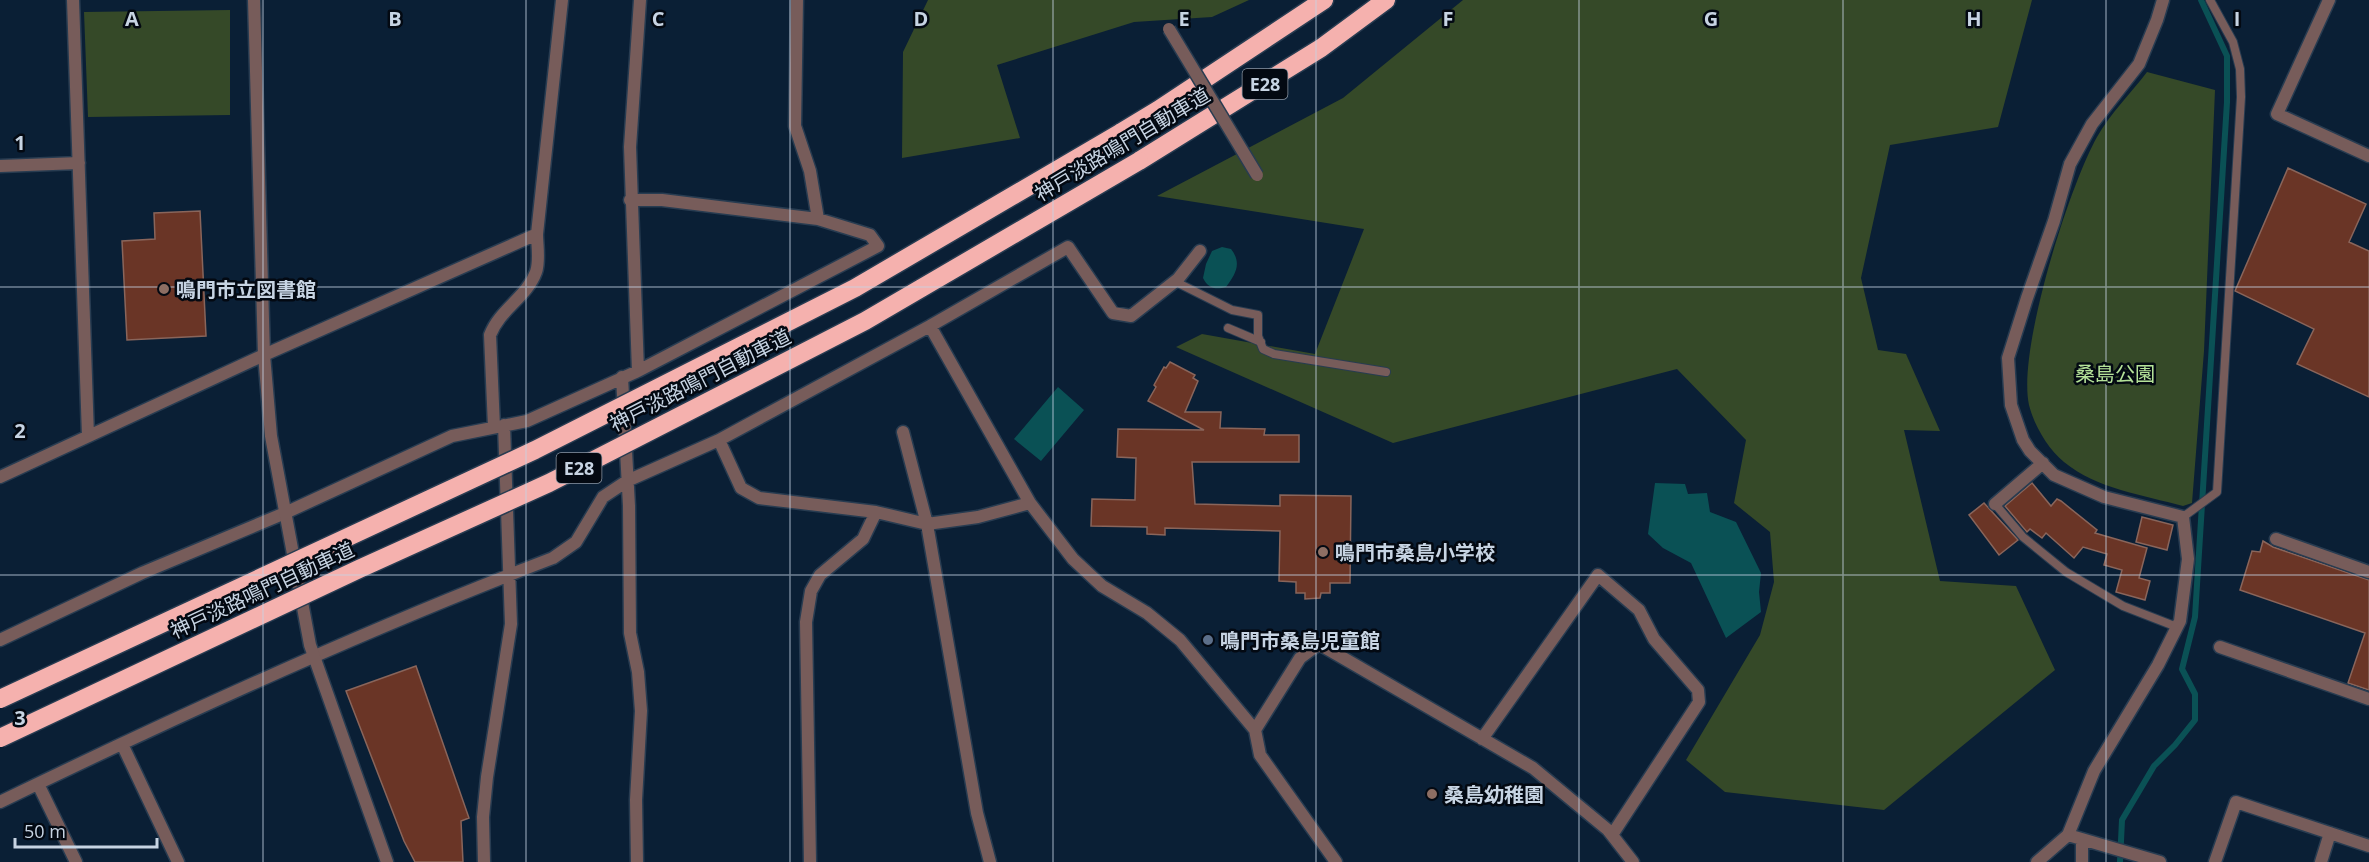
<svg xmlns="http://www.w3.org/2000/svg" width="2369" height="862" font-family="'Open Sans','Noto Sans JP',sans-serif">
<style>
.green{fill:#354928}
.water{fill:#0a5155}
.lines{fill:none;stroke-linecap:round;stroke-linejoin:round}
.stream{stroke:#0a5155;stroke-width:6}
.building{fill:#6a3526;stroke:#89655b;stroke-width:1.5}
.service-casing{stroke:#283c51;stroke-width:10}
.minor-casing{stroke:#283c51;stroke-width:15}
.tertiary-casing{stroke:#283c51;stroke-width:15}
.motorway-casing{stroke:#283c51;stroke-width:21}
.service{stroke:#775c5a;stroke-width:8}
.minor{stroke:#775c5a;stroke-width:12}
.tertiary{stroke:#775c5a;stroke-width:12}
.motorway{stroke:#f5b1ae;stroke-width:18}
.minor-bridge-casing{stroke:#283c51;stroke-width:15;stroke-linecap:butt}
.motorway-bridge-casing{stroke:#283c51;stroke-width:21;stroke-linecap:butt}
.minor-bridge{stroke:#775c5a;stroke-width:12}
.motorway-bridge{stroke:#f5b1ae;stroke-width:18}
.grid{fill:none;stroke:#c7d4e3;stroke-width:1.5;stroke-opacity:0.55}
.education-dot{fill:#8d6e63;stroke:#030912;stroke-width:2}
.service-dot{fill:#5c6f8a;stroke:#030912;stroke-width:2}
.labels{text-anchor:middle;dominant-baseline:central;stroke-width:5;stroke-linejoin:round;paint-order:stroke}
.shield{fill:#030912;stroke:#8c97a4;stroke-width:1.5}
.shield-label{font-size:18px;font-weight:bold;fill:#c7d4e3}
.street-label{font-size:20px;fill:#c7d4e3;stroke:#030912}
.poi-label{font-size:20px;font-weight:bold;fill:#c7d4e3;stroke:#030912;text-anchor:start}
.park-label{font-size:20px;fill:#b5e399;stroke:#030912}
.grid-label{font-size:20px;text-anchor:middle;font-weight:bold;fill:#c7d4e3;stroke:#030912;stroke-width:5;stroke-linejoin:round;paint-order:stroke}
</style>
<rect width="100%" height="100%" fill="#0a1f35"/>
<!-- green -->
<path class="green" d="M928,0H1249L1212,17L1134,22L997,65L1020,138L902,158L903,52Z
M1463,0H2032L1998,127L1890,145L1861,278L1878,350L1906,354L1940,431L1904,430L1940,581L2016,586L2055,670L1884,810L1725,792L1686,760L1760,635L1774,582L1770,532L1734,503L1746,440L1677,369L1393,443L1176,347L1202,334L1315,354L1364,229L1157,196L1343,98Z
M230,10V115L88,117L84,12Z
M2147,72L2215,90L2204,351L2192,503L2183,506C2143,495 2097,489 2064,462C2048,449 2034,425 2029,405C2017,350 2069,187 2097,137C2110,114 2131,93 2147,72Z"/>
<!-- water -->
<path class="water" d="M1222,247L1231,249C1242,263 1236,274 1226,287C1215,290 1208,288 1203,278L1206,264L1212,251Z
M1058,387L1084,410L1041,461L1014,439Z
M1655,483L1685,484L1688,494L1707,493L1710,512L1736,522L1761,573L1759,592L1761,612L1726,638L1691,563L1663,548L1648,534Z"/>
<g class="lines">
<!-- stream -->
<path class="stream" d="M2120,862L2122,820L2154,766L2175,745L2195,720V694L2182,669L2195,617L2227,102V56L2201,0"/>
</g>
<!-- building -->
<path class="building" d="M2288,168L2366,204L2349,242L2369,251V397L2297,364L2314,329L2235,291Z
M200,211L206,336L127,340L122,241L155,239L154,213Z
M1170,362L1195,375L1193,378L1198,381L1185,412H1221L1220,428L1265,429L1264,435H1299V462H1192L1195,504L1280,506V495L1351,496L1350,583H1330V593H1321L1320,598L1305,599V593H1296V582L1279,581L1280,531L1165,528V535L1147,534V527L1091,526L1092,499L1135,500L1136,458L1117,457L1118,429L1204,430L1148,401L1156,387L1154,385L1164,367L1166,368Z
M2032,483L2051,506L2057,499L2061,501L2097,530L2095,533L2147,548L2139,578L2150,581L2145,600L2116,592L2122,570L2104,565L2107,554L2083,547L2074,558L2046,533L2042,538L2030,529L2027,532L2005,506Z
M1984,503L2018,540L1999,555L1969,515Z
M2142,517L2173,525L2167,550L2136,542Z
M2263,541L2273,547L2369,580V690L2348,683L2365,633L2240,590L2252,551L2260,552Z
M416,666L469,818L461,821L463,862H415L404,841L346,691Z"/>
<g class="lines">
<!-- service casing -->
<g class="service-casing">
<path id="service" d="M1176,282L1232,310L1258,315V336L1263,349L1274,354L1386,372
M1228,328L1261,342
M1995,504L2023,537L2066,572L2123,606L2177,627
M2183,517L2217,492L2241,97L2240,69L2233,42L2210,0"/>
</g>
<!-- minor casing -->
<g class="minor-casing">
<path id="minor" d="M73,0L88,436
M797,0L795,126L810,171L818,219
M2329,0L2277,114L2369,156
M0,166L79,163
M930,326L1030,503L1073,559L1102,586L1147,613L1180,640L1255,730L1260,755L1336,862
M638,371L630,147L640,0
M622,377L629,506L630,633L638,672L641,711L636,800L637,862
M494,427L490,335C500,309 527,297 536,272C540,261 537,245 537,234L562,0
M903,432L927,524L977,813L990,862
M719,440L741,488L759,498L876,512L927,524L978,517L1030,503
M0,477L264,355L537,234
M1995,504L2043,463
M2276,539L2369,572
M0,640L142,573L285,513L452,436L527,421L638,371L878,246L870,235L818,219L662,200H630
M2220,647L2369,699
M1255,730L1300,658L1319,644L1533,768L1608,830L1633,862
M1482,739L1598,575L1639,610L1654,639L1698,690L1699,702L1612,835
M122,744L178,862
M38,784L76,862
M0,802C181,714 365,630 553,558L576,542L603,497L627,481L719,440L930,326L1068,247L1113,313L1131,316L1178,279L1200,251
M2068,835L2160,862
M484,862L483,817L487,777L511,624L504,425
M810,862L806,622L811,591L820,575L863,539L876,512
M2037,862L2068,835L2094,771L2158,665L2180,621L2188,559L2183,517L2104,497L2054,475L2030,451L2023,440L2011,405L2008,358L2027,298L2054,221L2070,164L2092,124L2139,64L2157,20L2163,0
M2082,862V841
M2215,862L2236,802L2369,846
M2321,862L2330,833"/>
</g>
<!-- tertiary casing -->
<g class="tertiary-casing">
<path id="tertiary" d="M254,0L264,355L271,436L310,645L387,862"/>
</g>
<!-- motorway casing -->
<g class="motorway-casing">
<path id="motorway" d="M1120,133L1158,110L1324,0
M1139,161L1321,48L1386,0"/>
</g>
<!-- service -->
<use href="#service" class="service"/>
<!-- minor -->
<use href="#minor" class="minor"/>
<!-- tertiary -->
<use href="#tertiary" class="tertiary"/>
<!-- motorway -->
<use href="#motorway" class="motorway"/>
<!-- minor-bridge casing -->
<g class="minor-bridge-casing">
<path id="minor-bridge" d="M1169,29L1257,175"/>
</g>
<!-- motorway-bridge casing -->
<g class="motorway-bridge-casing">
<path id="motorway-bridge" d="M0,699L535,450L855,288L1120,133
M0,738L359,569L549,483L865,321L1139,161"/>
</g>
<!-- minor-bridge -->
<use href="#minor-bridge" class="minor-bridge"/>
<!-- motorway-bridge -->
<use href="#motorway-bridge" class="motorway-bridge"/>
</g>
<!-- grid -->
<path class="grid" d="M263,0V862M526,0V862M790,0V862M1053,0V862M1316,0V862M1579,0V862M1843,0V862M2106,0V862M0,287H2369M0,575H2369"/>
<!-- markers -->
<g class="education-dot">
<circle cx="164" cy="289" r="6"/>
<circle cx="1323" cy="552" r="6"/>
<circle cx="1432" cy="794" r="6"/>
</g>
<circle class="service-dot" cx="1208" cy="640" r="6"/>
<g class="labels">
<!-- shield labels -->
<g class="shield">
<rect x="1242.5" y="69" width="45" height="30" rx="4.5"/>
<rect x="556.5" y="453" width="45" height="30" rx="4.5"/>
</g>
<g class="shield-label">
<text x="1265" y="84">E28</text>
<text x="579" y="468">E28</text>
</g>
<!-- street labels -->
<g class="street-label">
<text transform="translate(1122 144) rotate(-31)">神戸淡路鳴門自動車道</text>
<text transform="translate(700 380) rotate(-27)">神戸淡路鳴門自動車道</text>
<text transform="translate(262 590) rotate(-25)">神戸淡路鳴門自動車道</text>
</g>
<!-- poi labels -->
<g class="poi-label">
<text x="176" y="289">鳴門市立図書館</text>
<text x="1335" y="552">鳴門市桑島小学校</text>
<text x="1220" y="640">鳴門市桑島児童館</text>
<text x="1444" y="794">桑島幼稚園</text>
</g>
<!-- park labels -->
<g class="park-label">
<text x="2115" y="373">桑島公園</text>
</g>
</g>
<g class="grid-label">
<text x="132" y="26">A</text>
<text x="395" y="26">B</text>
<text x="658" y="26">C</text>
<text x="921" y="26">D</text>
<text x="1184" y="26">E</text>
<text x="1448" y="26">F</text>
<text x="1711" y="26">G</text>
<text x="1974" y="26">H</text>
<text x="2237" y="26">I</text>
<text x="20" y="150">1</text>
<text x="20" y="438">2</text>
<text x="20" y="725">3</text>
</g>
<!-- scale -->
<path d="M15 838v9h142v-9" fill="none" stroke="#c7d4e3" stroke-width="3"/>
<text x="24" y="838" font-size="18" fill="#c7d4e3" stroke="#030912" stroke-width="4.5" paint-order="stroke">50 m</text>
</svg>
